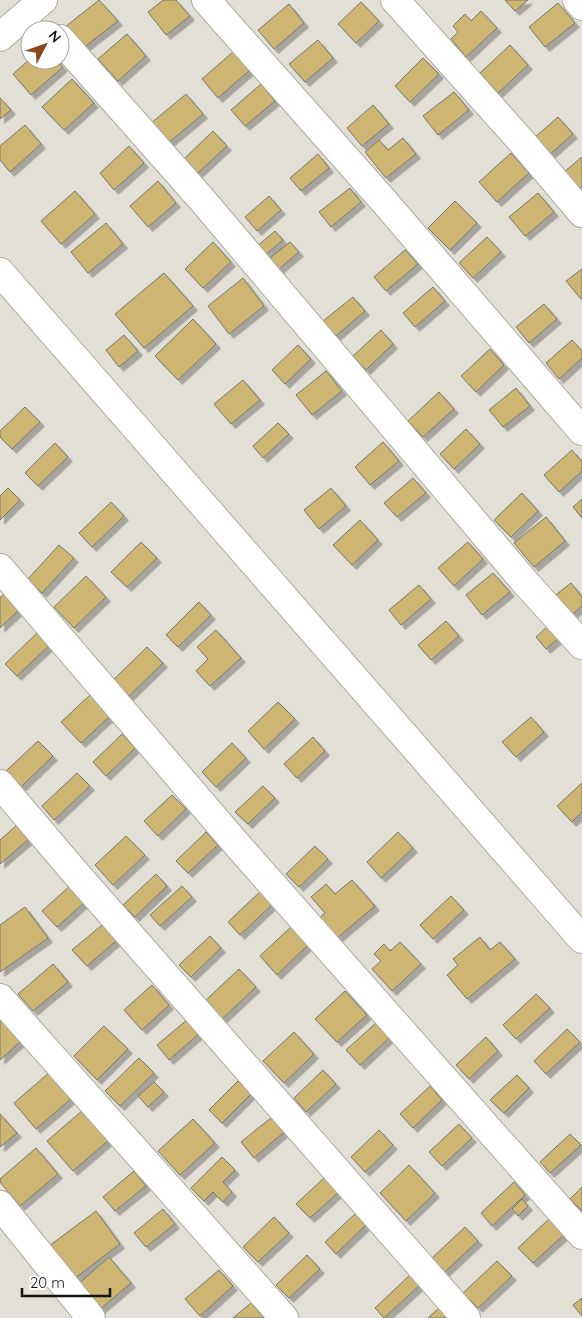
<svg xmlns="http://www.w3.org/2000/svg" width="582" height="1318" font-family="Quicksand,sans-serif">
<style>
.building{fill:#ccb672;stroke:#78756d;filter:url(#shadow)}
.lines{fill:none;stroke-linecap:round;stroke-linejoin:round}
.minor-casing{stroke:#adaba1;stroke-width:30}
.minor{stroke:#fff;stroke-width:28}
</style>
<defs>
<filter id="shadow"><feDropShadow dx="4.5" dy="4.5" stdDeviation="0" flood-color="#0004"/></filter>
</defs>
<rect width="100%" height="100%" fill="#e2dfd6"/>
<!-- building -->
<path class="building" d="M99,0L118,21L82,49L65,27Z
M163,0H176L190,16L166,35L148,12Z
M505,0H528L515,11Z
M361,2L379,21L356,43L338,24Z
M558,3L575,23L545,47L529,27Z
M289,4L304,23L274,49L258,30Z
M481,11L497,28L466,57L451,39L458,32L453,26L465,14L471,21Z
M127,34L146,56L118,81L98,59Z
M318,40L333,58L305,82L289,64Z
M510,45L528,65L498,93L480,73Z
M234,51L250,70L218,98L202,79Z
M423,58L439,74L410,102L395,86Z
M30,59L56,60L63,67L31,95L13,74Z
M72,79L94,103L64,130L42,107Z
M261,84L275,101L245,126L231,110Z
M454,92L469,110L438,135L423,116Z
M186,94L203,114L167,144L150,124Z
M0,98L11,110L0,119Z
M373,105L389,124L362,146L347,128Z
M558,117L573,134L549,155L534,138Z
M25,125L41,144L10,172L0,160V146Z
M213,131L227,146L198,173L184,159Z
M403,138L416,154L386,178L365,152L379,140L388,150Z
M129,146L144,163L114,190L100,173Z
M511,153L529,173L497,202L479,182Z
M318,154L329,168L301,191L290,178Z
M582,157V186L579,189L564,172Z
M158,181L176,203L148,227L130,206Z
M350,188L361,202L331,227L319,212Z
M75,191L95,214L61,244L41,221Z
M538,193L554,212L525,236L509,217Z
M269,196L281,210L257,231L245,217Z
M455,201L477,223L450,250L428,228Z
M106,223L123,244L88,273L71,252Z
M275,231L283,240L263,257L255,248Z
M487,237L501,252L473,278L459,263Z
M213,242L231,262L203,288L185,269Z
M290,242L299,252L279,269L270,258Z
M405,250L418,264L386,291L374,277Z
M582,269V298L581,299L566,281Z
M164,273L193,306L144,348L115,314Z
M243,278L264,306L229,334L208,306Z
M433,287L445,301L415,327L403,313Z
M353,297L365,311L336,336L323,321Z
M544,304L557,319L529,343L516,327Z
M193,319L216,344L178,380L155,356Z
M381,330L393,344L366,370L353,356Z
M124,335L138,351L119,367L106,350Z
M572,340L582,351V358L559,379L546,363Z
M298,345L311,359L285,384L272,370Z
M490,349L504,365L476,392L461,376Z
M326,371L342,391L312,415L296,395Z
M243,380L260,400L231,424L214,404Z
M516,388L530,406L503,427L489,410Z
M439,392L454,409L423,437L408,421Z
M25,407L40,422L12,449L0,437V431Z
M278,423L289,434L263,458L253,446Z
M466,429L480,444L454,469L440,454Z
M383,442L399,461L370,485L355,467Z
M55,443L68,457L38,486L25,473Z
M572,450L582,462V471L559,492L544,475Z
M413,478L426,493L397,517L384,503Z
M8,488L20,500L0,520V496Z
M331,488L346,506L319,529L304,510Z
M522,493L538,511L511,537L494,520Z
M582,499V518L573,507Z
M111,502L124,516L92,547L79,533Z
M546,517L565,541L534,567L514,543Z
M360,520L378,540L352,565L333,545Z
M141,542L157,558L127,587L111,572Z
M468,542L483,559L454,586L438,568Z
M59,545L74,558L42,593L27,580Z
M493,573L510,592L482,615L466,595Z
M86,576L106,597L74,628L54,607Z
M571,583L582,597V606L569,617L553,597Z
M419,585L431,599L401,625L389,610Z
M5,593L20,609L0,628V598Z
M199,602L211,615L178,647L166,635Z
M446,621L459,636L431,660L418,645Z
M549,625L560,637L546,649L536,637Z
M41,629L53,642L17,676L5,664Z
M216,630L241,658L210,686L196,671L208,659L197,647Z
M147,647L163,663L127,698L111,682Z
M90,695L110,716L81,743L61,722Z
M278,702L295,719L264,749L248,731Z
M531,717L544,732L516,757L502,742Z
M122,734L135,748L106,776L93,762Z
M313,737L325,751L297,778L284,764Z
M38,741L53,756L21,787L6,771Z
M232,743L246,758L216,787L202,772Z
M77,773L90,786L54,820L42,806Z
M582,783V812L572,822L557,806Z
M263,786L275,798L248,824L235,812Z
M172,795L186,809L158,836L144,821Z
M17,825L29,839L0,864V840Z
M206,832L218,845L188,873L176,861Z
M398,832L413,848L381,878L367,862Z
M126,836L145,855L113,885L95,865Z
M315,846L328,859L299,887L286,874Z
M156,874L167,886L135,917L123,905Z
M352,880L375,906L336,939L319,918L325,913L311,897L326,884L335,894Z
M71,885L85,902L57,927L42,911Z
M182,886L192,897L160,926L150,915Z
M264,888L276,901L240,935L228,922Z
M451,896L464,910L433,939L420,925Z
M25,907L48,938L0,972V925Z
M102,925L116,941L87,966L72,950Z
M293,925L310,943L277,975L260,956Z
M210,936L221,948L191,977L179,965Z
M480,937L490,950L500,942L515,959L467,999L447,975L458,965L453,959Z
M400,942L421,964L392,991L372,969L381,961L374,954L384,944L390,951Z
M53,964L68,982L33,1011L18,994Z
M239,969L256,987L222,1019L205,1001Z
M152,985L169,1005L142,1030L124,1010Z
M345,991L367,1015L337,1042L315,1019Z
M536,994L550,1008L516,1039L503,1025Z
M0,1019L20,1042L0,1060Z
M188,1019L200,1033L169,1060L157,1045Z
M376,1023L390,1037L360,1065L346,1050Z
M104,1026L128,1049L97,1080L74,1056Z
M567,1029L580,1042L546,1074L534,1061Z
M294,1032L314,1054L284,1083L263,1061Z
M486,1037L498,1051L469,1079L456,1065Z
M139,1058L154,1073L120,1106L105,1091Z
M323,1070L336,1084L306,1112L294,1098Z
M50,1072L72,1098L36,1129L14,1103Z
M517,1075L529,1088L504,1113L490,1100Z
M238,1081L251,1094L222,1123L209,1110Z
M154,1082L164,1092L148,1107L138,1096Z
M430,1086L442,1100L413,1128L400,1114Z
M83,1110L109,1140L73,1171L47,1141Z
M0,1114L17,1133L0,1147Z
M272,1117L284,1132L254,1158L241,1142Z
M193,1119L215,1143L180,1175L158,1151Z
M459,1124L472,1138L442,1166L429,1152Z
M379,1130L393,1145L365,1172L351,1157Z
M570,1134L581,1145L550,1173L540,1162Z
M36,1148L58,1174L20,1206L0,1182V1179Z
M222,1157L235,1170L223,1182L232,1192L223,1202L213,1192L204,1201L191,1188Z
M409,1165L435,1193L406,1221L380,1193Z
M134,1171L146,1186L115,1211L103,1197Z
M326,1176L340,1191L310,1218L296,1204Z
M514,1182L525,1195L492,1226L481,1213Z
M582,1187V1211L570,1199Z
M522,1199L528,1206L518,1216L512,1209Z
M163,1209L175,1224L146,1247L134,1233Z
M96,1211L120,1244L74,1279L49,1246Z
M356,1213L367,1224L336,1254L325,1242Z
M274,1217L289,1233L258,1262L243,1247Z
M549,1219L564,1235L533,1263L518,1248Z
M465,1227L478,1241L445,1272L432,1258Z
M307,1255L320,1269L289,1298L276,1285Z
M109,1257L131,1283L98,1311L76,1286Z
M497,1261L512,1276L478,1308L463,1293Z
M219,1270L233,1286L200,1316L185,1299Z
M412,1273L422,1283L384,1318L375,1308Z
M582,1298V1316L573,1305Z
M251,1303L264,1318H233Z
M442,1305L453,1318H428Z"/>
<g class="lines">
<!-- minor casing -->
<g class="minor-casing">
<path id="minor" d="M206,0L382,199L582,431
M395,0L522,142L582,213
M577,0L582,6
M0,37L43,0
M60,39L204,202L524,581L582,645
M0,272L582,939
M0,568L240,848L582,1235
M0,784L72,869L466,1318
M0,998L284,1318
M0,1205L91,1318"/>
</g>
<!-- minor -->
<use href="#minor" class="minor"/>
</g>
<!-- north arrow -->
<g transform="translate(45 45) rotate(49)"><circle r="24" fill="#ffffff" stroke="#a1a19f"/>
<path d="M0-4L9 19L0 12L-9 19Z" fill="#8b471b"/>
<text y="-8" font-size="14" font-weight="bold" text-anchor="middle" fill="#141310">N</text>
</g>
<!-- scale -->
<path d="M22 1288v8h88v-8" fill="none" stroke="#141310" stroke-width="2.5"/>
<text x="30" y="1288" font-size="15" fill="#141310" stroke="#ffffff" stroke-width="4" paint-order="stroke">20 m</text>
</svg>
